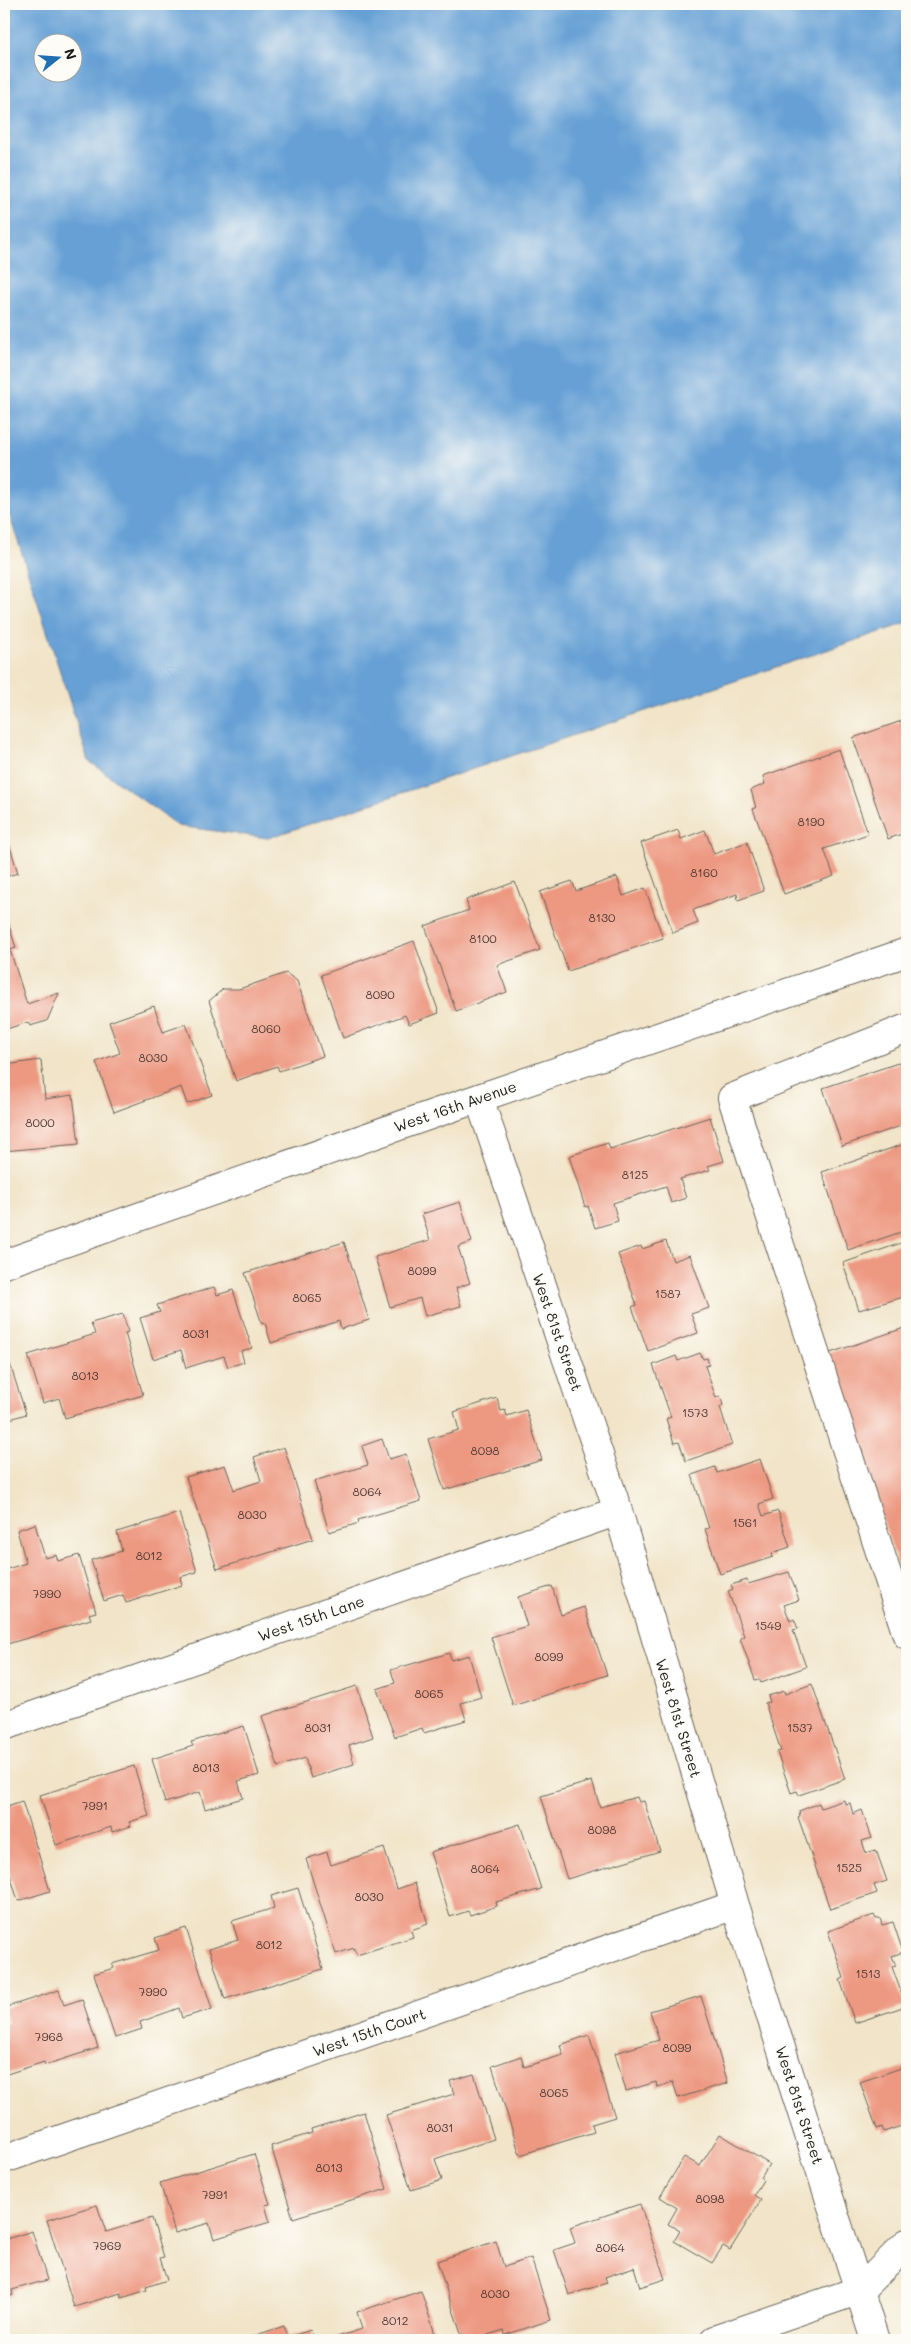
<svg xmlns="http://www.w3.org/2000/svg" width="911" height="2344" font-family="Mali,sans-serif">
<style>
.water{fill:#66a0d5;stroke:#415e78;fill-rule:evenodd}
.building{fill:#ed9881}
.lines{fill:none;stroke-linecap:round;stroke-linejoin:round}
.minor-casing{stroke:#676258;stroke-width:30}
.minor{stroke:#fff;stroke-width:28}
.labels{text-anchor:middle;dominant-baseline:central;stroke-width:4;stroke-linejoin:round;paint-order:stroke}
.number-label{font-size:12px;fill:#503b35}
.street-label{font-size:15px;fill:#1c1c1c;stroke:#fdfcf7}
</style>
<rect width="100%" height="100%" fill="#fdfcf7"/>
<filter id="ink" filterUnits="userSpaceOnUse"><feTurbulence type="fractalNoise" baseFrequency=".02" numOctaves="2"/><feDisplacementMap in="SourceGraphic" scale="10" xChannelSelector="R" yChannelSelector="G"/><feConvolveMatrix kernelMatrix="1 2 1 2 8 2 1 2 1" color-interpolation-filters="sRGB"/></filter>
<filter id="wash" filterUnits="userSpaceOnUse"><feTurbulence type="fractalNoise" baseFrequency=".0096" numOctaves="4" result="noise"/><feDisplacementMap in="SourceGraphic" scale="20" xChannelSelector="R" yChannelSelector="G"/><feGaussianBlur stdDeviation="1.12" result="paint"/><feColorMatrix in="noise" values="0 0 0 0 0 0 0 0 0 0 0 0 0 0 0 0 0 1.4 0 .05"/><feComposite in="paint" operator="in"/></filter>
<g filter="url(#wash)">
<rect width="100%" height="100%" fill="#f1e4c8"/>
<!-- water -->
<path class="water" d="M4,4H907V623L268,838L178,826L89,761L4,498ZM42,42H72V72H42Z"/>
<g id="blocks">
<!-- building -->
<path class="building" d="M907,719V832L888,839L853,738Z
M839,749L868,834L824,849L834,876L784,894L753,809L756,808L751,790L765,784L763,776Z
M4,827L18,873L4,877Z
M678,830L681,839L705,830L714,854L747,842L764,891L738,900L737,894L693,910L698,923L673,933L641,843Z
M617,877L623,896L645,888L663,938L568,971L540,892L572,881L576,891Z
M515,882L540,950L497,965L507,992L456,1011L425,926L469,910L466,900Z
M7,919L16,948L10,950L27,1004L59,993L47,1021L30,1026L28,1022L4,1030V920Z
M414,941L439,1013L409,1024L405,1015L343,1038L321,975Z
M286,973L297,981L323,1056L279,1071L277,1066L236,1081L209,1001L223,989H239Z
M154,1006L163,1032L186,1024L212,1095L187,1104L181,1087L114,1112L96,1062L120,1053L109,1022Z
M41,1060L45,1099L73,1095L79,1144L4,1151V1065Z
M907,1060V1230L848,1250L822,1172L907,1143L901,1126L842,1146L823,1088Z
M710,1117L724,1161L708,1166L710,1170L680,1179L686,1198L671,1203L666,1186L613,1203L618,1221L595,1228L588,1206L585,1207L569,1156L608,1143L610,1149Z
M460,1202L472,1242L458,1247L470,1283L456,1288L461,1306L425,1316L420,1298L390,1307L375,1257L430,1240L422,1214Z
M666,1241L673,1261L690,1255L709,1308L691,1314L698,1333L648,1351L632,1307L637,1305L618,1254L641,1246L642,1249Z
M907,1241V1296L859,1310L843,1263Z
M344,1242L369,1320L341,1329L339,1321L271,1343L265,1323L262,1324L245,1273Z
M214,1287L217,1295L233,1290L252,1348L241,1351L244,1362L228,1367L224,1356L186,1368L181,1350L153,1359L140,1318L160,1312L157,1305Z
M123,1314L128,1332L125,1333L143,1395L65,1418L59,1398L43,1403L28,1355L95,1334L91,1323Z
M907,1327V1592L827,1354Z
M700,1353L703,1359L707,1358L709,1365L705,1366L716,1398L720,1396L723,1405L720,1407L732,1445L686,1461L679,1442L674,1443L666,1419L671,1417L653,1365L676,1356L678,1361Z
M8,1358L26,1414L4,1421V1359Z
M497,1398L501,1411L505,1410L507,1416L526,1410L542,1460L444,1490L428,1439L459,1430L454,1412Z
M382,1439L389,1459L406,1454L421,1501L358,1520L359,1523L329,1532L314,1481L368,1465L362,1446Z
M284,1447L313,1539L217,1569L186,1477L225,1465L234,1490L261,1481L254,1457Z
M760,1459L773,1499L759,1504L763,1516L778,1511L790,1547L772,1553L773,1557L720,1574L705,1529L709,1528L692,1475L715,1467L717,1473Z
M179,1513L197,1572L180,1577L182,1585L126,1603L123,1595L104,1601L91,1560L122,1551L117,1532Z
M35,1524L45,1558L56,1555L58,1561L79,1555L96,1612L89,1614L91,1619L4,1645V1570L26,1563L17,1530Z
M789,1572L799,1600L784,1605L790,1621L794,1619L798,1629L793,1630L806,1667L761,1683L759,1679L755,1680L740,1638L744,1636L728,1591L733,1589L731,1585L747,1580L748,1584Z
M552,1586L561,1615L584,1607L607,1675L513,1706L491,1637L527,1626L518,1597Z
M449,1653L451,1660L469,1655L481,1697L461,1703L466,1720L424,1733L422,1728L395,1737L377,1689L395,1683L391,1670Z
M812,1684L845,1779L799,1795L797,1791L791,1793L777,1752L781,1751L765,1703L770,1702L768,1696L784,1691L785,1694Z
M357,1686L373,1737L349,1745L354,1764L311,1778L305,1758L278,1767L262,1716Z
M244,1726L259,1775L238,1781L243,1798L205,1809L200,1792L165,1803L152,1759L193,1746L191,1742Z
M134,1766L149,1816L129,1822L131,1826L112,1832L111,1827L56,1845L40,1795Z
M592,1781L600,1807L637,1797L639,1802L644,1801L660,1851L567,1879L541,1796Z
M844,1800L845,1804L850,1803L853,1814L862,1810L872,1838L862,1841L866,1853L876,1850L887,1881L874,1885L877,1893L830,1909L798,1817L800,1816L799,1811L819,1803L821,1808Z
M22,1801L50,1891L18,1901L7,1865L4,1866V1807Z
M520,1824L541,1889L496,1902L497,1906L470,1915L468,1911L450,1917L430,1852Z
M384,1848L397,1889L415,1883L428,1924L411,1930L413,1937L357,1955L354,1948L336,1954L306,1859L327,1852L331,1865Z
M298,1888L323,1969L225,1999L209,1949L238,1940L232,1921L274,1908L271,1896Z
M874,1915L876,1919L880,1918L882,1925L893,1922L903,1952L892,1956L896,1966L892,1967L906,2006L855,2023L840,1980L844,1978L828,1931Z
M186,1928L212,2009L182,2018L179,2008L140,2022L142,2029L115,2038L94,1974L114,1968L112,1964L159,1950L155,1938Z
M59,1990L64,2005L82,1999L98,2048L45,2065L44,2062L4,2075V2024L8,2023L4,2008Z
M701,1996L728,2083L678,2098L673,2082L657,2087L656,2082L626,2091L615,2053L659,2040L650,2011Z
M589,2035L615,2117L592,2124L594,2132L520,2155L492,2066L521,2056L524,2067L563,2055L560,2045Z
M907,2066V2124L884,2132L882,2127L877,2129L860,2082Z
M474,2074L494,2139L435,2159L442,2180L411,2190L386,2115L454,2094L450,2081Z
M364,2112L387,2189L293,2218L271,2146L312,2133L311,2129Z
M720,2134L769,2164L761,2178L763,2180L754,2195L761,2200L730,2250L723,2246L712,2263L674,2241L680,2231L668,2224L677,2208L660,2197L684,2157L700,2166Z
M254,2154L270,2204L265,2205L270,2222L214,2239L209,2223L175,2233L160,2183Z
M640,2204L665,2279L640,2287L634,2267L605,2277L607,2283L569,2295L554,2250L575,2243L570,2227Z
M97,2205L106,2232L152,2218L164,2257L160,2258L167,2280L146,2287L147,2290L122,2298L121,2293L74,2307L47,2220Z
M32,2231L47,2280L12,2290L13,2295L4,2298V2240Z
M496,2241L504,2267L531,2258L551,2320L505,2335L504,2330L471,2340H463L437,2261Z
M421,2291L437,2340H335L334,2338L362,2329L357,2312Z
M284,2326L288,2337L311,2330L314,2340H241Z"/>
</g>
</g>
<g filter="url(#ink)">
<use href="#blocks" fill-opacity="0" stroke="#676258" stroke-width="1"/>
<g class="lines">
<!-- minor casing -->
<g class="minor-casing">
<path id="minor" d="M907,1028L732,1098L907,1635
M479,1098L618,1511L735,1905L875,2340
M4,1264L479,1098L907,952
M4,1726L618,1511
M4,2159L735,1905
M714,2340L860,2290L907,2243"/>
</g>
<!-- minor -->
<use href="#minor" class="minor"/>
</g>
</g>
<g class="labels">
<!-- number labels -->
<g class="number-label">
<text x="811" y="821">8190</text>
<text x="704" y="872">8160</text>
<text x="602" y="917">8130</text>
<text x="483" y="938">8100</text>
<text x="380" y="994">8090</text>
<text x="266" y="1028">8060</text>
<text x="153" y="1057">8030</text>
<text x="40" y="1122">8000</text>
<text x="635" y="1174">8125</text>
<text x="422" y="1270">8099</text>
<text x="668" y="1293">1587</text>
<text x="307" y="1297">8065</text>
<text x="196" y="1333">8031</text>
<text x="85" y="1375">8013</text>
<text x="695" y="1412">1573</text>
<text x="485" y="1450">8098</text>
<text x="367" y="1491">8064</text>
<text x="252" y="1514">8030</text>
<text x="745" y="1522">1561</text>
<text x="149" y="1555">8012</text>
<text x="47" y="1593">7990</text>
<text x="768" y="1625">1549</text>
<text x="549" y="1656">8099</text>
<text x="429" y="1693">8065</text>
<text x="318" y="1727">8031</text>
<text x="800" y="1727">1537</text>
<text x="206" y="1767">8013</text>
<text x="95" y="1805">7991</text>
<text x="602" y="1829">8098</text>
<text x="849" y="1867">1525</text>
<text x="485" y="1868">8064</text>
<text x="369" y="1896">8030</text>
<text x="269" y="1944">8012</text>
<text x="868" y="1973">1513</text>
<text x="153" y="1991">7990</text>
<text x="49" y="2036">7968</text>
<text x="677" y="2047">8099</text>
<text x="554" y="2092">8065</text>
<text x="440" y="2127">8031</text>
<text x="329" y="2167">8013</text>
<text x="215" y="2194">7991</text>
<text x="710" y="2198">8098</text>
<text x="107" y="2245">7969</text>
<text x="610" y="2247">8064</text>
<text x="495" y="2293">8030</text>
<text x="395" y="2320">8012</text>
</g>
<!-- street labels -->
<g class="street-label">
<text transform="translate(455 1106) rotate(-19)">West 16th Avenue</text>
<text transform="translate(558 1332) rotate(71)">West 81st Street</text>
<text transform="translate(311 1618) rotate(-19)">West 15th Lane</text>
<text transform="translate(679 1718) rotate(73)">West 81st Street</text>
<text transform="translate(369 2032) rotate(-19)">West 15th Court</text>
<text transform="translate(800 2105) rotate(72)">West 81st Street</text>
</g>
</g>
<!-- margin -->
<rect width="911" height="2344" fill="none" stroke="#fdfcf7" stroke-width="20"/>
<!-- north arrow -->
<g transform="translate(58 58) rotate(73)"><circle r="24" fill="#fdfcf7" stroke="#a3a29f"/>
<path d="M0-4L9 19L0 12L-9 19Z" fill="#1f6fb2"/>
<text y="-8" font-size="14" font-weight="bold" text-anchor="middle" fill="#1c1c1c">N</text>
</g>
</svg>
